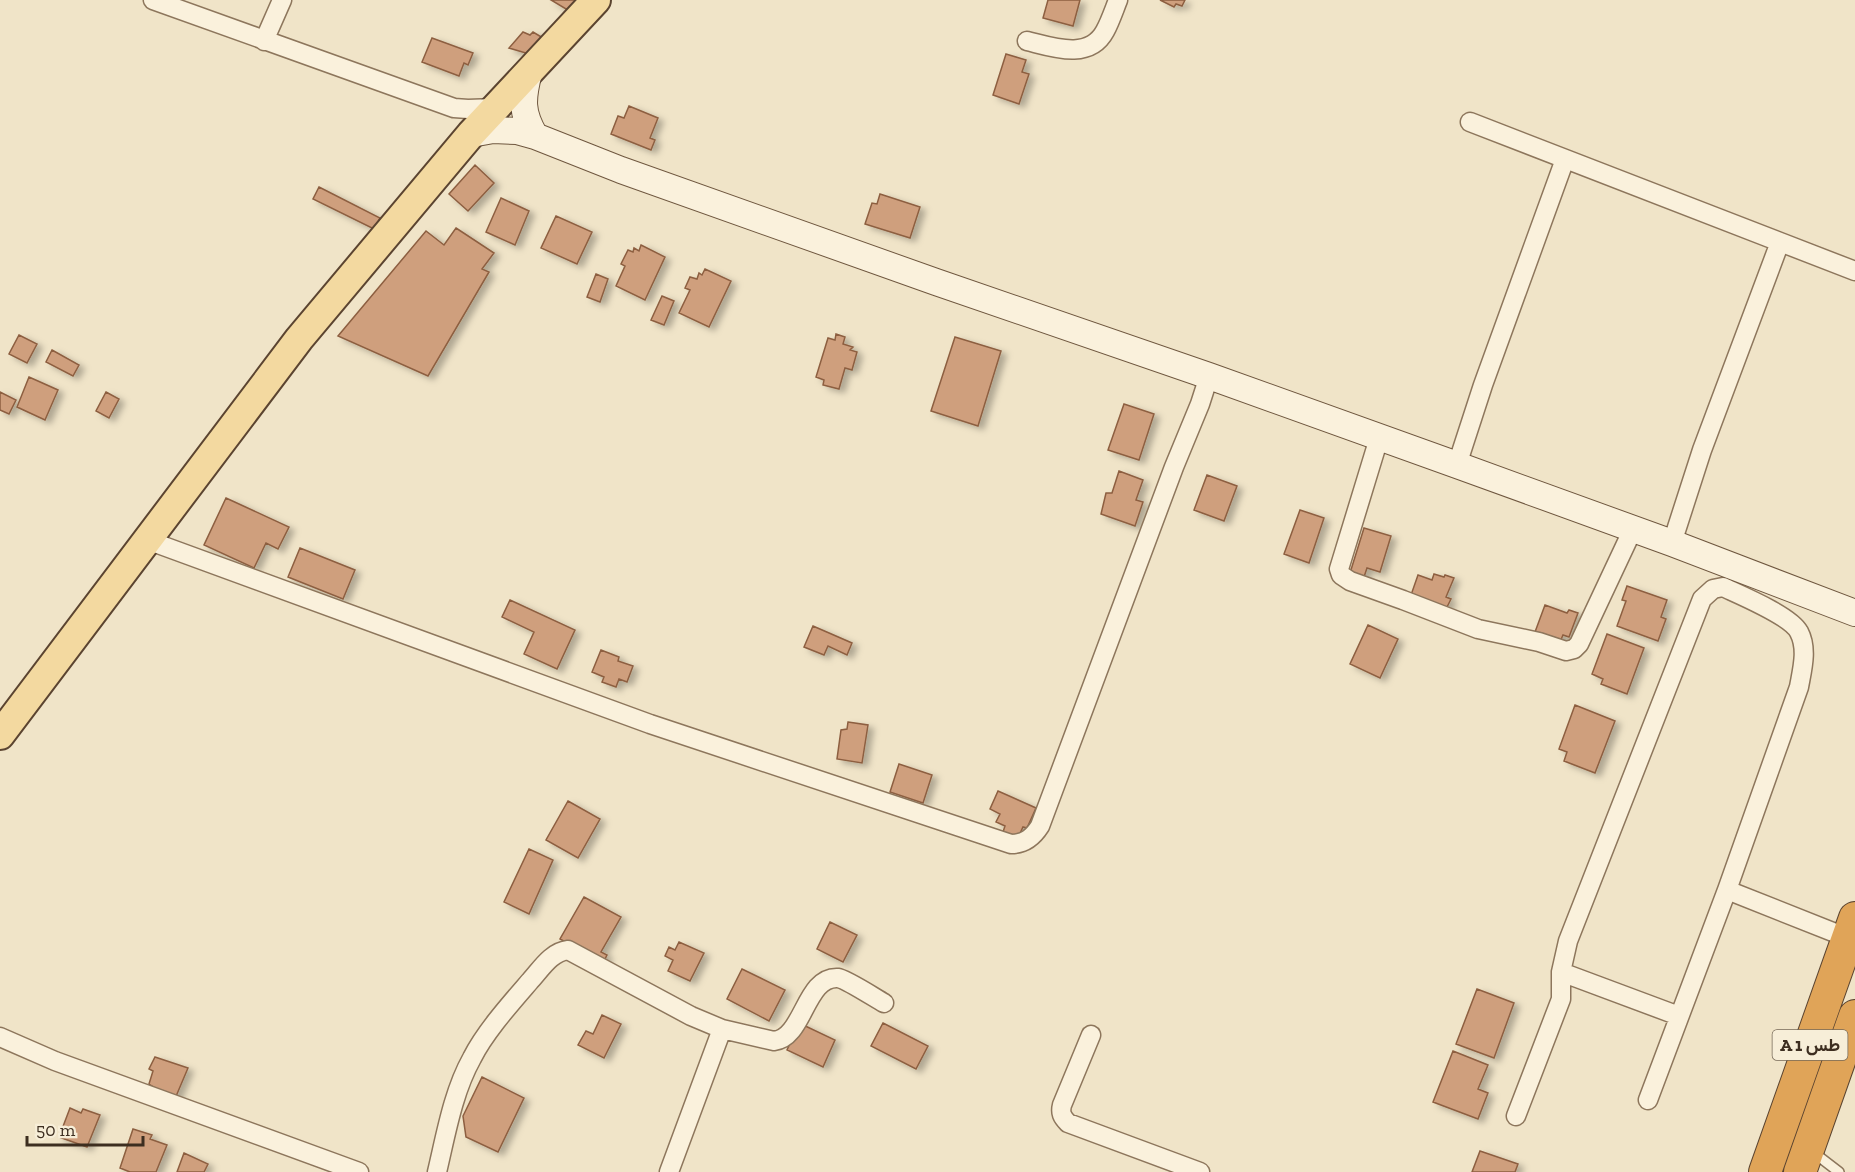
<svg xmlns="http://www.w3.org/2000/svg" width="1855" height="1172" font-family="'Zilla Slab',Vazirmatn,serif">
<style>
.building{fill:#cf9f7d;stroke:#8d5f41;stroke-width:1.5;filter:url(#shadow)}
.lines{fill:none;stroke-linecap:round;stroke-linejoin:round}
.lane-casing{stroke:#8d765c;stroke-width:12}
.street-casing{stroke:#8d765c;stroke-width:21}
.secondary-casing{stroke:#6f573f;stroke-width:28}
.primary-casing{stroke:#5b4430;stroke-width:32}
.highway-casing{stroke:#5b4430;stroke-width:34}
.lane{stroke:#faf1dc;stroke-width:9}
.street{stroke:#faf1dc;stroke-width:18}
.secondary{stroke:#faf1dc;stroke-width:26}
.primary{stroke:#f3d9a0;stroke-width:28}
.highway{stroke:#e0a458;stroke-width:32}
.labels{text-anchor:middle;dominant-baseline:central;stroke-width:6;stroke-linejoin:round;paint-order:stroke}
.shield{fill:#f7eed8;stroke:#756857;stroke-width:1.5}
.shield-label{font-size:18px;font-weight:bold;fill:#3d2e20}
</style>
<defs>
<filter id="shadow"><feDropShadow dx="5.5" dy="3.5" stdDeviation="3" flood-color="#0004"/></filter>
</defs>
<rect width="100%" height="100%" fill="#f0e4c8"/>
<!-- building -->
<path class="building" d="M551,0H586L576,15Z
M1048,0H1080L1073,26L1043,18Z
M1160,0H1185L1182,6L1176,4L1174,7Z
M523,32L530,35L533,32L543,38L529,54L509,48Z
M432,38L473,53L468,65L464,63L459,76L422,62Z
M1006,54L1026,60L1022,72L1029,74L1019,104L993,95Z
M629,106L658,118L650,138L655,140L651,150L611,134L618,116L624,118Z
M475,165L494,183L468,211L449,194Z
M319,187L380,218L374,229L313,199Z
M880,194L920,207L910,238L865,224L872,203L877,204Z
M501,198L529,211L515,245L486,232Z
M556,216L592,232L577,264L541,248Z
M456,228L494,253L482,269L489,272L428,376L338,336L426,231L444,245Z
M641,245L665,257L645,300L616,286L625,266L621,264L628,250L633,252L634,248L639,251Z
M705,269L731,281L709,327L679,313L690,290L685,288L690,277L697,279L699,273L702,275Z
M596,274L608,279L600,302L587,297Z
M662,296L674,301L664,325L651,320Z
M836,334L845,337L843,344L853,347L850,350L857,352L852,370L845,368L839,389L823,385L824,380L816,377L828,338L835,340Z
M19,335L37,344L27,363L9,354Z
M955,337L1001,351L978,426L931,411Z
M52,350L79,365L73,376L46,362Z
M29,377L58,390L45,420L17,407Z
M0,392L16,400L9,414L0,410Z
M106,392L119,399L109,418L96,411Z
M1124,404L1154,414L1139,460L1108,450Z
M1119,471L1143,480L1136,500L1143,502L1135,526L1101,514L1106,493H1112Z
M1207,475L1237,486L1224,521L1194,510Z
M226,498L289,527L278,549L266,543L254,568L204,545Z
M1300,510L1324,518L1309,563L1284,554Z
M1364,528L1391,536L1380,572L1367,568L1364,577L1350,573Z
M300,548L355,570L343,599L288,577Z
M1434,574L1444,577L1445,575L1454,578L1446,597L1451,599L1446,609L1411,595L1418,575L1432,580Z
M1627,586L1667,600L1661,617L1666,619L1658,641L1617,626L1626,601L1622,600Z
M510,600L575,630L557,669L524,654L534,632L502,617Z
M1545,605L1567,613L1569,610L1578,613L1569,637L1563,635L1560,642L1535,632Z
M1368,625L1398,639L1380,678L1350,664Z
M813,626L852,643L847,655L828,646L824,655L804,647Z
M1607,634L1644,648L1627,694L1601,684L1603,679L1592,674Z
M601,650L619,657L618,661L633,666L627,682L619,679L616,687L602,682L604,677L592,672Z
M1575,705L1615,721L1595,773L1564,761L1567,752L1559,749Z
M848,722L868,725L862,763L837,759L841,730L847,729Z
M899,764L932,775L923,803L890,792Z
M998,791L1036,808L1027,828L1023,827L1016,842L1003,832L1005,826L996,822L1000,814L990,809Z
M568,801L600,819L578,858L546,840Z
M529,849L553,860L529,914L504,902Z
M584,897L621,917L601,952L607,955L603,963L560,939Z
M830,922L857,935L843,962L817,949Z
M679,942L704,953L690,981L668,971L673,960L665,956L669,947L675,950Z
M742,969L785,990L769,1021L727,999Z
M1477,989L1514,1003L1494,1058L1456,1044Z
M602,1015L621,1024L604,1058L578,1045L586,1031L593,1034Z
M799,1023L835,1040L823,1067L787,1050Z
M883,1023L928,1046L916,1069L871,1046Z
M1453,1051L1488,1065L1478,1089L1488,1093L1478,1119L1433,1102Z
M155,1057L188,1068L174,1101L154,1093L155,1088L149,1084L153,1071L149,1069Z
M482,1077L524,1098L498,1152L466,1137L463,1116Z
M70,1108L81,1113L83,1109L100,1115L87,1147L59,1137Z
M133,1129L152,1135L150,1139L167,1145L156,1172H130L120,1168Z
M1480,1151L1518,1164L1515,1172H1472Z
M184,1153L208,1164L204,1172H177Z"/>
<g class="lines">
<!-- lane casing -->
<g class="lane-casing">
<path id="lane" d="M1813,1152L1839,1172"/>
</g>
<!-- street casing -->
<g class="street-casing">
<path id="street" d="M153,0L454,108L468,109L495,108
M264,41L282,0
M1027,41C1052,47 1089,61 1105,31C1110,22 1114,10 1118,0
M1470,122L1780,242L1702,450L1672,543
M1780,242L1855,271
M1379,438L1339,569L1341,575L1350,581L1403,600L1478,629L1539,642L1566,651L1574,649L1579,644L1633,529
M1457,465L1483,385L1565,159
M147,540L650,724L1011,844C1025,844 1033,837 1040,826L1174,467L1200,404L1209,376
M1561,972L1679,1016
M722,1029L774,1041C804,1038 805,976 838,978C846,979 875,998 884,1003
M1091,1035L1062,1105C1060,1113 1062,1117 1068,1123L1200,1172
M0,1037L55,1061L359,1172
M1648,1100L1727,890
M1516,1116L1561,999V972L1568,941L1702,599L1713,589L1723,587C1740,595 1791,616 1799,632C1808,649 1802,670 1799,687L1727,890L1848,938
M437,1172C446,1134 453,1092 472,1058C485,1032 511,1003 530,981C541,969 551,952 568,950L691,1016L722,1029L669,1172"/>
</g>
<!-- secondary casing -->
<g class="secondary-casing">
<path id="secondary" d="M529,72C522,99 521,112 535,136
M471,134L493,130L517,131L535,136L621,170L936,282L1209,376L1457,465L1672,543L1855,613"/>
</g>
<!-- primary casing -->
<g class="primary-casing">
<path id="primary" d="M0,735L299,339L471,134L596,0"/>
</g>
<!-- highway casing -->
<g class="highway-casing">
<path id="highway" d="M1765,1172L1855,918
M1800,1172L1855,1016"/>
</g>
<!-- lane -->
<use href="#lane" class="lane"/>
<!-- street -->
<use href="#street" class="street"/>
<!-- secondary -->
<use href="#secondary" class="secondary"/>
<!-- primary -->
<use href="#primary" class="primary"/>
<!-- highway -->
<use href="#highway" class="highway"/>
</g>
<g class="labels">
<!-- shield labels -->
<rect class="shield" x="1772.5" y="1030" width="75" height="30" rx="4.5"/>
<g class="shield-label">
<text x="1810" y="1045">A 1 طس</text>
</g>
</g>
<!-- scale -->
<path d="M27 1136v9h116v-9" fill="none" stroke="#3d2e20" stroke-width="3"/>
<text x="36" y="1136" font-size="18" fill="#3d2e20" stroke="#f7eed8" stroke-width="4.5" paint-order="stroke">50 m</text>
</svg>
